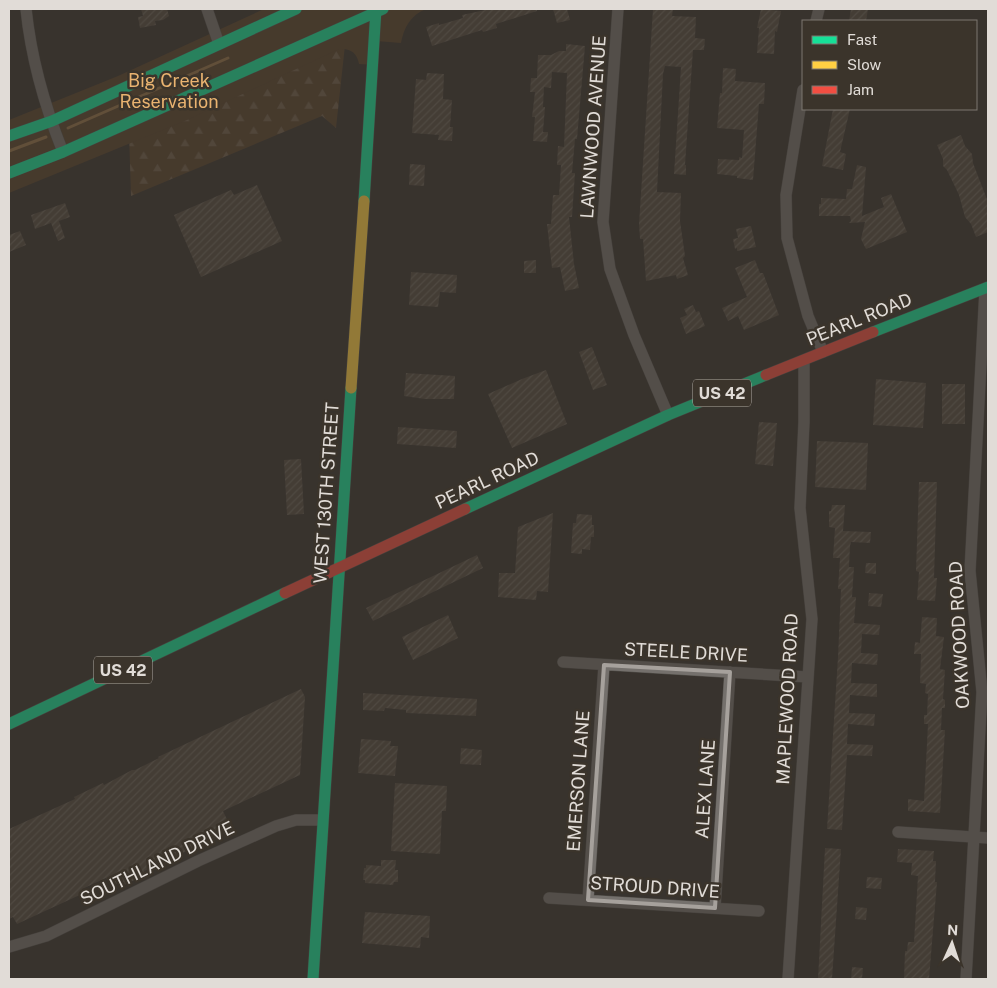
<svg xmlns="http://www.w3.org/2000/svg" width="997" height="988" font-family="'Public Sans',sans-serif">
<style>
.forest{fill:url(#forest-firs)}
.green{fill:#57432c}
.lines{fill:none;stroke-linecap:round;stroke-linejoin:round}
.stream{stroke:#927148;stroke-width:3}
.building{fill:url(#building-hatch)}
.street-casing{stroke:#55524d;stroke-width:12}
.fast-casing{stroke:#55524d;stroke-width:12}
.slow-casing{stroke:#55524d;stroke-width:12}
.jam-casing{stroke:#55524d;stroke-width:12}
.street{stroke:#74706c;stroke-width:11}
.fast{stroke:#16e098;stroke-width:11}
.slow{stroke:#ffcf43;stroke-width:11}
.jam{stroke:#f24e42;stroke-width:11}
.marked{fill:none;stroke:#a6a19c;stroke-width:4;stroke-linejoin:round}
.labels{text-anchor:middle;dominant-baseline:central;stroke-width:5;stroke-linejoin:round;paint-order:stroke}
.shield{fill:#3b342b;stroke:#afaaa3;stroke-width:1}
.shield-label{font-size:16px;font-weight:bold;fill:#e1dcd7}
.park-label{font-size:18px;fill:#e9b370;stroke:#3b342b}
.street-label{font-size:18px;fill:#e1dcd7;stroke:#3b342b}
</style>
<defs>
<pattern id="forest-firs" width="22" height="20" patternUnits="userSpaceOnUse" patternTransform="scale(1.25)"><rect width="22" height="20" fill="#57432c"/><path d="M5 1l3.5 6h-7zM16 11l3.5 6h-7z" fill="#6f5e4a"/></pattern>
<pattern id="building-hatch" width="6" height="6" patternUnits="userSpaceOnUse" patternTransform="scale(1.25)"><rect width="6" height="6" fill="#524a3f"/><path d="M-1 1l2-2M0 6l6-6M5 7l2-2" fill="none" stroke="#6b645a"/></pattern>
</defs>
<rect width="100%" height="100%" fill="#38332e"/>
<!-- forest -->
<path class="forest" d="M346,36L336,128L322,116L131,196L129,133Z"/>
<!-- green -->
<path class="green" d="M264,9H426C411,15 404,27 401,43L376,41L375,65L359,64C357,53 351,48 339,49L187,120L9,193V120L118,76Z"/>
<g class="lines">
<!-- stream -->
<path class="stream" d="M68,128L228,58
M9,151L46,137"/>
</g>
<!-- building -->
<path class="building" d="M141,9H167L169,16L163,20L155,21L156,25L140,28L138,17L143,16Z
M490,9H537V11L496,24L497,28L483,32L482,30L432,46L426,27L439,23V25L463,18L462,15Z
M553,9H567L570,20L557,23Z
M653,9H673L672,16L696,17L695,38L705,39L704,50H693L685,165H686V175L674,174L681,67L665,66L663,74L657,192L681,193L680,221L685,256L683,258L688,275L677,279L676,275L646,281L643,239H640L639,224Z
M761,9L781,11L777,32L775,31L774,54L757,53L759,28H757Z
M851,9H868L866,21H849Z
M566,44L585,46L577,139H575L572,173H575L572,217H569L574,264L579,288L565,291L560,267L552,268L547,224H551L553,195H559L561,165H557L558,146L564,147L567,73L552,72L551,88L544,87L543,107H545L543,132H548L547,142L533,141L535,117H532L535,92H530L531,78H537L538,55H551L559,51H566Z
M723,68L736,69L735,81L765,83L764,104H759L753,180L737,178V176L717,174L718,159L739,160V157L742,158L744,130L717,128L720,93H722Z
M427,73L444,74L443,99L452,100L450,127H453L452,141L438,140L439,135L412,133L416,79L426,80Z
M833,109H850L840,152L846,154L843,170L822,166Z
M961,135L965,146L972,154L973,163L988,202V232L976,237L971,224L965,217L959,195L947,170L943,166V159L937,145Z
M410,164L425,165L424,186L409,185Z
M857,165L866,167L862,216L884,207L881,198L891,194L907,232L866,249L861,239L865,222L849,223L851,221L850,216H819V204H821V198L846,199L847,189H852Z
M257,185L282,241L201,277L174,215L231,190L234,195Z
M65,203L70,217L59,221L65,238L58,241L51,223L35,229L31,215Z
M751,226L756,247L737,251V248L735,249L733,239L738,238L736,229Z
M20,231L26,245L9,252V235Z
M536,260V273H524V261Z
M755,260L760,273H763L779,315L744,330L738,316L728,321L722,308L747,297L735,268Z
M411,272L457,275L456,293L440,292L438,307L409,305Z
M693,305L696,312L699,311L705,326L686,334L680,318L687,315L684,309Z
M592,347L607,385L593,390L579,352Z
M546,370L567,424L512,448L488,394L522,379Z
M406,373L455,376L454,399H425L404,396Z
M876,379L926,383L923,428L873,425Z
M942,384H965V424H942Z
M759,422L777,423L773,466L755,464Z
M398,427L457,431L456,448L397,444Z
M817,441L868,443L866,490L815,487Z
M301,459L304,514L287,515L284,460Z
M919,482H937L934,578H937L935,601L917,600L919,572L916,571Z
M832,505H845L843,531L871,532L870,543L851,542L850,546L849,567H854L852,597H856L854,623L880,625L879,635L862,634L861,653L878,654L877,665L852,663L851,683L877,684V697L850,695L849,713L875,714L874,726L848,724L847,744L873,745L872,756L847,755L842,830L827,829L838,657L841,589H838L840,558H833L835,528L829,527V511H831Z
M553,513L548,592L537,591L536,600L498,597L499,573H515L518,527Z
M577,514L592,515V525H594V537H591L590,550L582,549V554L571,553L573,523H576Z
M477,555L483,568L373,621L366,608Z
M866,563H876V574L865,573Z
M869,593L883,594L881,607L868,606Z
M448,615L458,638L413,660L402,637Z
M922,617L937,618L936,636L944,637L940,669L945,670L943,699L945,700V708H942L941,730H945L940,813L908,811V799L924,801L928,724H924V715H927L928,694L925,693L926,684L920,683L921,654H914L915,642L920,643Z
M301,689L305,697L300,775L223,811L232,830L144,871L146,875L124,885L122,882L112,886L106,878L82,889L84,893L17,924L13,917L9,919V829L75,799L74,797L103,783L104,785L132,770H135L159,758L158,757Z
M363,693L477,699L476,716L406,713V710L385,708L384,711L363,710Z
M361,739L391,741L390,746H398L395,776L358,773Z
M461,748L482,750L481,765L460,764Z
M395,783L447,786L446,811H442L440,854L391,851Z
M825,848L841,849L832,979H818Z
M898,849L934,851L933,861H936L935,882H937L929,979H904L905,951H907L908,942H914L918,876L911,875L912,863L897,862Z
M381,860H396L395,870H398V882H394L393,885L365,883V880H363L364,868H366V865L381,866Z
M867,877L882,878L881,889L866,888Z
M856,907L867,908L866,920L855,919Z
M365,912L430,916L429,938L421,937L420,948L362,943Z
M852,967L863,968L862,979H851Z"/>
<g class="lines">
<!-- street casing -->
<g class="street-casing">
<path id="street" d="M26,9C31,57 45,107 63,152
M207,9L219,44
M618,9L603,222L610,269L634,335L668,415
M816,21L819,9
M803,90L786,195L787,238L808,316L823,352
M563,662L808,677
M898,832L988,838
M549,898L759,911
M588,900L604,665
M715,908L730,672
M9,947L46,936L198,861L276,826L296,820H322
M788,979L812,619L800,508L804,422V361
M966,979L982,692L970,571L985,289"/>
</g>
<!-- fast casing -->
<g class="fast-casing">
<path id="fast" d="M9,136L52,121L296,9
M9,173L63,152L383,9
M364,201L376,9
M873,332L988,287
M465,509L668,415L766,375
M9,724L285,593
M313,979L351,388"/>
</g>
<!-- slow casing -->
<g class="slow-casing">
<path id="slow" d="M351,388L364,201"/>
</g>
<!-- jam casing -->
<g class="jam-casing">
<path id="jam" d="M766,375L873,332
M285,593L465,509"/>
</g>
<!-- street -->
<use href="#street" class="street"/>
<!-- fast -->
<use href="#fast" class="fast"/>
<!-- slow -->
<use href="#slow" class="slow"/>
<!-- jam -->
<use href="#jam" class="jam"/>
</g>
<!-- marked area -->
<path d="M0 0H997V988H0ZM604,665L730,672L715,908L588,900Z" fill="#38332e" fill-opacity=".55" fill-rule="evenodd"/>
<path class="marked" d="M604,665L730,672L715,908L588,900Z"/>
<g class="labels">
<!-- shield labels -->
<g class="shield">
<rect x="693" y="379.5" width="58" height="27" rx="4"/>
<rect x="94" y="656.5" width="58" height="27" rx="4"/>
</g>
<g class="shield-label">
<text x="722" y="393">US 42</text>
<text x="123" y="670">US 42</text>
</g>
<!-- park labels -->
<g class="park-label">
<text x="169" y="80">Big Creek<tspan x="169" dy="21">Reservation</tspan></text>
</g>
<!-- street labels -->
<g class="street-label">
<text transform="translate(593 127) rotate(-86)">LAWNWOOD AVENUE</text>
<text transform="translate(859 319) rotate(-22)">PEARL ROAD</text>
<text transform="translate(487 480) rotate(-25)">PEARL ROAD</text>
<text transform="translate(326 493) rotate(-86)">WEST 130TH STREET</text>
<text transform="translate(959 635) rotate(-93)">OAKWOOD ROAD</text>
<text transform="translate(686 652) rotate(3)">STEELE DRIVE</text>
<text transform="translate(787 699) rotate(-87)">MAPLEWOOD ROAD</text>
<text transform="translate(578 781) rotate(-86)">EMERSON LANE</text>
<text transform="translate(705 789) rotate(-86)">ALEX LANE</text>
<text transform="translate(157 863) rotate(-26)">SOUTHLAND DRIVE</text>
<text transform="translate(655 887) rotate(4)">STROUD DRIVE</text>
</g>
</g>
<!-- border -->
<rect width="997" height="988" fill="none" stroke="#e1dcd7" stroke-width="20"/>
<!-- legend -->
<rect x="802" y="20" width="175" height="90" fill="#3b342b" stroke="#7d7770"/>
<rect x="812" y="36" width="25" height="8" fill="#16e098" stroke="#7d7770"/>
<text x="847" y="45" font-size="15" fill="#e1dcd7">Fast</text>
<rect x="812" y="61" width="25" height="8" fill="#ffcf43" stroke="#7d7770"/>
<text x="847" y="70" font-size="15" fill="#e1dcd7">Slow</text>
<rect x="812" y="86" width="25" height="8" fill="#f24e42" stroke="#7d7770"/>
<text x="847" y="95" font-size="15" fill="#e1dcd7">Jam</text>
<!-- north arrow -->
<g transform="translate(952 943) rotate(3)" stroke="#3b342b" stroke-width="4" paint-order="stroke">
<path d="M0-4L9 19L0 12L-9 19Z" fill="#e1dcd7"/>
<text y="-8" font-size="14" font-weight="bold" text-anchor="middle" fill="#e1dcd7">N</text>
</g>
</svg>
